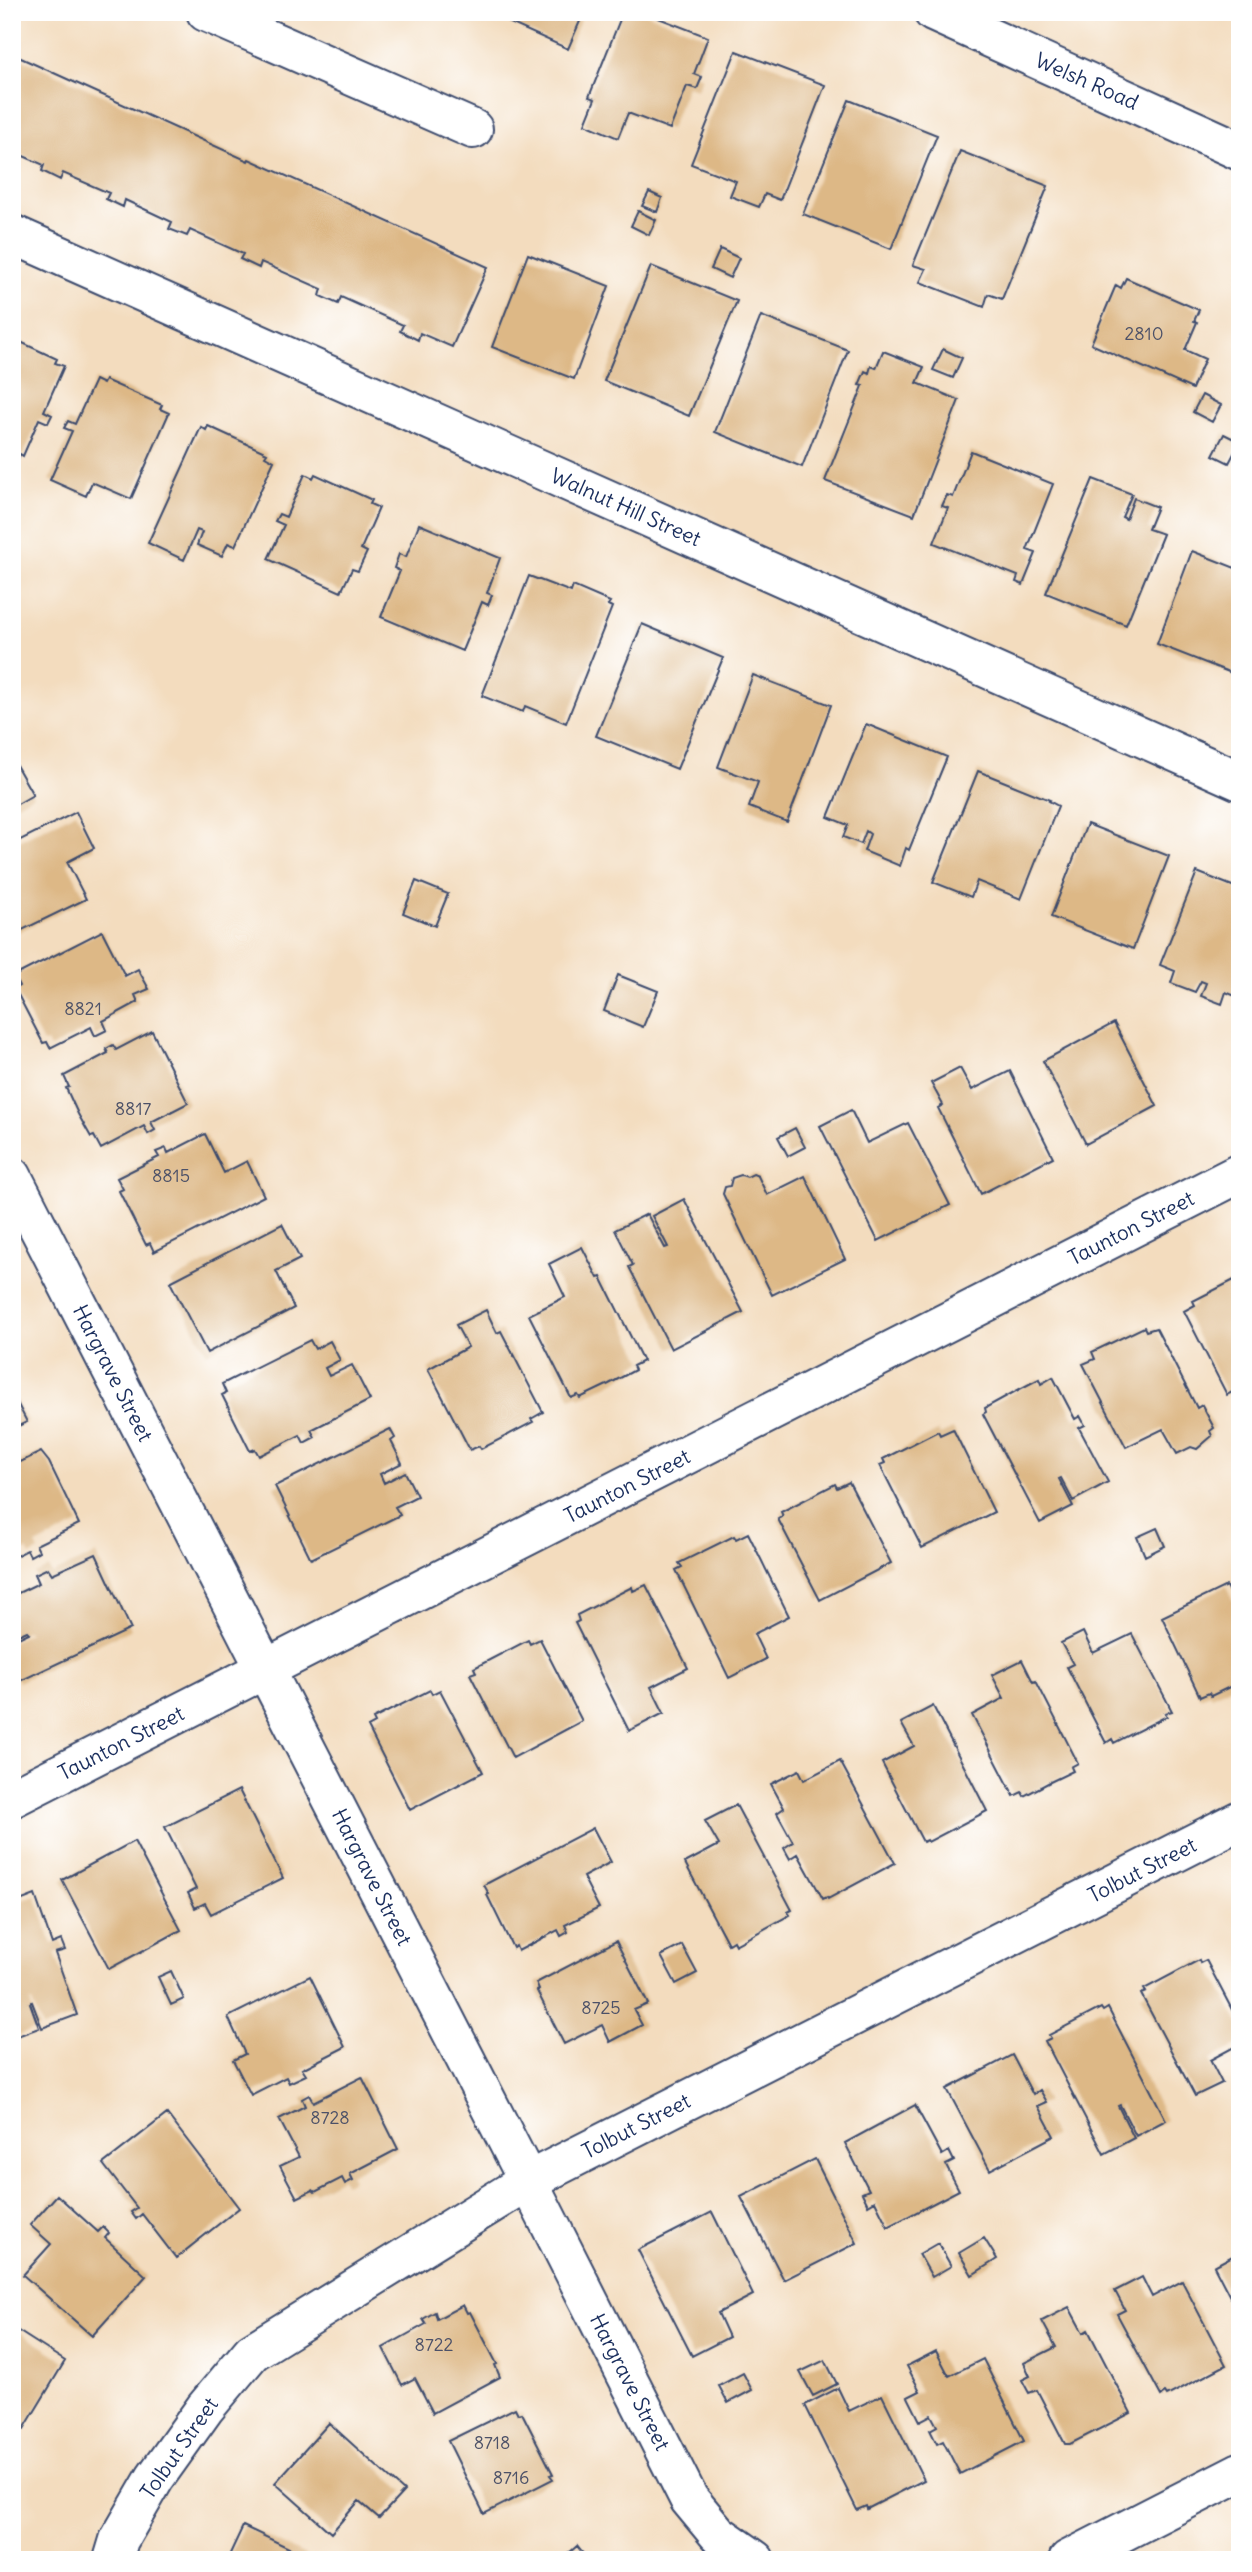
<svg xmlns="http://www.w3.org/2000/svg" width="1252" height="2572" font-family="Delius,sans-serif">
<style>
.building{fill:#ddb886}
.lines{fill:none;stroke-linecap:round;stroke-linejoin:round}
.minor-casing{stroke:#3b496c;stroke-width:42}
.minor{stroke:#fff;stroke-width:38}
.labels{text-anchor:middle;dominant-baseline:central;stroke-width:5;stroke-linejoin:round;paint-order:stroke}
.number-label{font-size:18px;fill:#4c5168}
.street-label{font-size:21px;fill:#1b2f5e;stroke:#fff}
</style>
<rect width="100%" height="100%" fill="#fff"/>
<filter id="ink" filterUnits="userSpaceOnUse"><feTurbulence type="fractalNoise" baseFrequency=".0143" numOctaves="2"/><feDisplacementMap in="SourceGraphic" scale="14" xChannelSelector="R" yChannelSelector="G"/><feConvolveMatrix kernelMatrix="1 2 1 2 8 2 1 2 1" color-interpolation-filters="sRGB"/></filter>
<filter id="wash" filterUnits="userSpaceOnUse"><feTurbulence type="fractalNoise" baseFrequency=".00686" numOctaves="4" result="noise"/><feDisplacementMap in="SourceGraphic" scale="28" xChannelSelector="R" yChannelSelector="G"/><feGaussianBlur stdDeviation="1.57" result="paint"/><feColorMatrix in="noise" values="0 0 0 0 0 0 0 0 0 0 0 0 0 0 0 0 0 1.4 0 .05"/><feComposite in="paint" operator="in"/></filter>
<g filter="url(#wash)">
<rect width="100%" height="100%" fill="#f3dcbe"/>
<g id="blocks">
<!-- building -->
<path class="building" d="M486,12H584L568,49Z
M623,12H643L708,37L694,74L702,77L697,89L687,86L670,129L628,113L618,138L585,124L595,99L589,97Z
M736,51L825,85L780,200L765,194L759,207L730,196L736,181L691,164Z
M12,54L248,161L249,159L488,267L452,347L420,333L418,340L400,331L403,325L341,297L338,304L320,296L322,289L261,262L259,268L240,259L243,254L190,230L187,236L169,229L172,222L125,200L123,207L106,199L109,193L63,173L60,180L42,171L44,165L12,151Z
M849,100L937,135L891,249L803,214Z
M960,151L1048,186L1002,299L988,294L984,307L920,282L926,269L913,265Z
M649,192L662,198L657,212L642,206Z
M638,211L656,220L649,235L631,226Z
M720,249L739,258L730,278L711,269Z
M528,254L609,286L574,379L492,347Z
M651,266L737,301L689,416L604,381Z
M1126,278L1199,310L1194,321L1197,322L1185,350L1205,359L1192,389L1091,344L1116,285L1121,288Z
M761,316L848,350L802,467L715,432Z
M12,338L57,359L55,363L64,366L44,411L52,415L48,423L39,419L23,456L20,454L12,471Z
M943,349L962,358L953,378L933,370Z
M883,351L924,367L917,383L959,400L914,515L825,481L863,386L859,385L865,371L869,373L871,366L876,368Z
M95,380L103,384L105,380L162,405L160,409L169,413L131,499L92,482L86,496L50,480L72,431L64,428L68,421L75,424Z
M1202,395L1221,405L1212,422L1193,412Z
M208,426L267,453L265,456L274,461L235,546L228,543L222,556L197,545L202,532L197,530L184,560L148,543L201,427L206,430Z
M1224,434L1240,442L1229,463L1213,455Z
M971,451L1053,484L1027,550L1036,553L1023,585L1016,582L1018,576L934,543L948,508L942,506L947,495L953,497Z
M305,474L313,478L315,474L372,500L370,504L379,508L361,549L367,552L358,571L352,569L341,592L268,559L284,525L275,521L279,514L286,517Z
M1093,479L1132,494L1122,517L1126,519L1134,498L1157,507L1148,529L1163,534L1126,625L1046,593Z
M419,524L500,558L487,593L492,595L488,605L482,602L462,651L381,617L400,571L394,568L399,554L406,557Z
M1192,551L1235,568L1240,555L1239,676L1157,644Z
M529,576L571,592L573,586L610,602L608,605L612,607L566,723L525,706L523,712L482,696Z
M642,624L723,658L677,769L596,736Z
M753,675L831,705L787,822L749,807L758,782L718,767Z
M866,724L947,757L909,850L906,848L900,866L864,851L870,834L866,831L861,844L843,837L848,825L828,817Z
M12,758L33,795L12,807Z
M978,771L1050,800L1049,801L1058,806L1021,899L977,881L971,897L933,882Z
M76,812L94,848L67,862L86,899L12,935V844Z
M1087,824L1169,856L1133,949L1051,917Z
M1197,872L1240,889V998L1226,992L1222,1004L1201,996L1206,983L1201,981L1195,992L1171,983L1175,971L1160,965Z
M416,881L448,894L435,926L403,913Z
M102,931L125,976L138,969L149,989L135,995L138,1002L103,1021L107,1030L95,1036L91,1027L50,1048L47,1042L43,1043L15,989L19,986L14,976Z
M618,975L658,991L643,1027L604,1011Z
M1114,1023L1157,1106L1086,1144L1043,1061Z
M152,1031L188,1103L151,1122L155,1130L148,1134L144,1126L101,1149L94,1136L91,1137L78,1114L66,1088L69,1087L64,1076L108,1053L106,1049L113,1045L116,1050Z
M960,1068L972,1090L1010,1071L1053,1157L981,1194L938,1108L943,1105L931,1083Z
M851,1110L867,1143L908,1123L950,1205L878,1241L820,1126Z
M795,1128L805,1147L788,1156L778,1137Z
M205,1134L224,1173L247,1161L264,1196L154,1252L150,1243L146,1245L119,1191L123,1189L117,1178L159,1157L156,1152L166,1148L168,1153Z
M753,1174L758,1176L767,1195L805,1176L845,1259L772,1295L723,1194L725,1187L730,1186L732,1178L741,1175L747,1177Z
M684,1199L743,1312L671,1349L629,1267L633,1265L615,1230L647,1214L665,1248L668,1247L652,1216Z
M282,1224L300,1259L276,1271L294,1308L207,1353L170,1282Z
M582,1247L598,1278L601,1277L643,1361L633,1366L635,1370L609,1384L580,1398L578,1395L571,1398L529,1315L565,1297L549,1264Z
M1240,1277V1388L1227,1395L1184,1311L1195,1305L1193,1301Z
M486,1310L497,1333L501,1331L543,1412L531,1419L533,1422L481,1449L479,1446L470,1450L428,1369L468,1347L456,1325Z
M1144,1327L1146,1331L1156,1328L1197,1408L1202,1405L1214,1428L1210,1431L1212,1436L1197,1449L1191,1447L1177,1454L1163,1429L1126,1447L1083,1364L1095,1359L1092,1352Z
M310,1340L315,1349L330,1341L340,1360L325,1368L329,1376L352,1365L370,1400L311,1430L315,1437L304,1443L300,1435L259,1456L255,1449L250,1451L222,1395L226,1393L222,1384Z
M1053,1377L1075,1419L1080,1416L1085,1425L1079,1428L1108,1482L1073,1501L1061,1478L1059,1479L1073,1506L1040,1523L983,1414L986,1412L985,1408L1016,1391L1039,1379L1041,1384Z
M12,1393L27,1422L12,1429Z
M390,1429L395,1438L391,1441L402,1463L380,1474L384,1483L405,1472L417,1496L395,1507L400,1515L311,1559L275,1486Z
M953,1429L994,1512L922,1548L880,1465L885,1463L883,1459L938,1431L940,1435Z
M41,1452L49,1462L79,1524L36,1545L39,1551L30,1556L27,1550L12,1558V1466Z
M849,1482L891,1563L820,1600L778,1519L783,1516L781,1512L835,1484L837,1488Z
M1157,1528L1165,1546L1145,1556L1137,1537Z
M748,1533L789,1616L754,1634L766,1659L729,1678L676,1570L682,1567L679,1563L734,1536L736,1539Z
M96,1554L131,1629L18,1682L12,1669V1641L29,1633L27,1631L12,1638V1596L39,1583L35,1574L48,1568L52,1574Z
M646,1585L688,1668L651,1687L664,1713L629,1731L575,1623L579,1621L577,1615L632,1587L633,1591Z
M1226,1586L1240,1615V1682L1211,1696L1209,1693L1200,1697L1162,1617Z
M1083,1632L1093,1653L1132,1634L1172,1711L1165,1713L1167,1716L1114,1743L1112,1739L1106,1743L1067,1667L1073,1664L1061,1643Z
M540,1639L582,1721L513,1758L470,1674L476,1672L474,1668L528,1640L530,1644Z
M1022,1660L1033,1682L1036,1681L1078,1763L1071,1767L1073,1771L1048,1783L1024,1796L1022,1792L1014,1796L972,1715L1004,1698L992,1675Z
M430,1690L432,1694L440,1690L483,1772L410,1810L368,1727L375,1723L373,1719Z
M933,1706L987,1811L928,1842L927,1840L923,1842L882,1763L914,1746L901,1723Z
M840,1761L895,1863L828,1899L827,1897L823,1899L798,1854L790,1859L784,1848L793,1842L777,1813L784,1808L771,1784L799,1770L804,1780Z
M239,1790L283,1878L211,1914L205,1903L195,1908L188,1893L196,1889L165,1827Z
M736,1805L792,1910L788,1912L790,1915L735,1945L733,1941L728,1944L685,1863L719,1845L705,1821Z
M593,1828L611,1862L583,1877L599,1908L565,1925L568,1932L561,1936L558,1930L518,1951L516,1946L513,1948L487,1895L489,1894L484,1885Z
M134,1841L181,1930L109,1969L62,1880Z
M35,1895L52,1944L61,1940L65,1950L55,1953L77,2015L42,2028L32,2002L30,2003L39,2028L12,2038V1904Z
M616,1941L648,2004L634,2010L642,2025L610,2042L602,2025L564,2044L537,1991L539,1990L536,1983Z
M682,1945L697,1973L676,1984L661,1956Z
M1199,1960L1200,1963L1206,1960L1240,2025V2044L1210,2060L1222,2083L1195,2096L1141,1994L1146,1992L1144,1989Z
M171,1971L184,1999L171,2005L158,1977Z
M310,1976L345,2047L302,2069L306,2075L289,2083L286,2077L251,2095L233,2060L245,2054L228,2017Z
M1101,2008L1103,2011L1108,2008L1166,2120L1136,2136L1120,2105L1118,2106L1134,2138L1104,2154L1045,2041L1051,2038L1049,2035Z
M1012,2055L1033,2095L1040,2090L1047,2102L1038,2106L1054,2136L990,2170L947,2089Z
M362,2077L398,2149L350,2174L353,2180L345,2184L342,2178L315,2192L313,2190L297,2198L280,2166L299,2157L279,2119L305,2106L302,2099L309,2095L313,2102Z
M915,2105L942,2155L949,2151L954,2161L946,2165L959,2190L888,2227L875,2201L868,2205L862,2193L869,2190L845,2143Z
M167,2114L239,2208L176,2258L142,2214L136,2219L131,2212L137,2208L103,2164Z
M815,2159L857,2243L784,2280L741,2197Z
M57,2195L98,2232L103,2227L109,2233L105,2238L146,2276L92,2336L23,2275L51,2244L30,2225Z
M712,2212L753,2295L718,2313L729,2337L692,2356L638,2250Z
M984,2238L997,2259L972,2275L959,2253Z
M938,2243L951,2266L932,2277L919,2254Z
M1240,2252V2316L1214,2266Z
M1142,2277L1152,2297L1182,2281L1226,2365L1167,2396L1165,2393L1161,2396L1117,2314L1125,2310L1115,2291Z
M463,2305L467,2313L470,2312L497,2364L495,2365L500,2377L433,2413L415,2378L402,2385L383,2348L426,2324L423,2319L435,2312L437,2319Z
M1069,2307L1083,2333L1088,2330L1131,2413L1070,2444H1065L1037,2390L1029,2393L1022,2380L1030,2376L1024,2363L1056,2347L1042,2321Z
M12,2327L65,2361L24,2429L12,2422Z
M936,2351L949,2376L983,2359L1024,2441L960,2474L943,2441L937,2444L930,2430L937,2426L931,2415L920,2421L908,2397L920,2391L907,2366Z
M825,2360L837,2384L813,2396L800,2372Z
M743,2373L752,2390L728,2403L719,2386Z
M838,2388L849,2411L882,2395L924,2480L867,2509L866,2506L857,2510L805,2405Z
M515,2408L518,2414L522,2413L553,2474L550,2475L553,2479L484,2514L448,2441Z
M329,2423L404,2491L379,2518L359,2501L331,2533L275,2483Z
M243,2526L314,2560H227Z
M577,2546L588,2560H561Z"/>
</g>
</g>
<g filter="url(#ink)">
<use href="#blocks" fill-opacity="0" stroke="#3b496c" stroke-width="2"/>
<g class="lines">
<!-- minor casing -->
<g class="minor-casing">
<path id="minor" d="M206,12L473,129
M933,12L1240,151
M12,234L1240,781
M12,1176L528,2181L689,2499L718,2534L755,2560
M12,1798L1240,1173
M113,2560L119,2540L155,2478L205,2408L252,2352L528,2181L1240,1820
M1068,2560L1240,2472"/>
</g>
<!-- minor -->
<use href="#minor" class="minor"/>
</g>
</g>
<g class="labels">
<!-- number labels -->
<g class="number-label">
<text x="1144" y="333">2810</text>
<text x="83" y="1008">8821</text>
<text x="133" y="1108">8817</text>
<text x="171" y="1175">8815</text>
<text x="601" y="2007">8725</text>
<text x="330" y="2117">8728</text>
<text x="434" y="2344">8722</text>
<text x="492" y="2442">8718</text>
<text x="511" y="2477">8716</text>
</g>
<!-- street labels -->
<g class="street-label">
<text transform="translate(1087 81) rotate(24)">Welsh Road</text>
<text transform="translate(626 507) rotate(24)">Walnut Hill Street</text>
<text transform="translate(1131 1228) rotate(-27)">Taunton Street</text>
<text transform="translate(113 1373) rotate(63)">Hargrave Street</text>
<text transform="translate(627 1486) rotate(-27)">Taunton Street</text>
<text transform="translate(121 1743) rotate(-27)">Taunton Street</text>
<text transform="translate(1142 1870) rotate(-27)">Tolbut Street</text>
<text transform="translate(372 1877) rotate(63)">Hargrave Street</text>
<text transform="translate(636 2126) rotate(-27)">Tolbut Street</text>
<text transform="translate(630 2382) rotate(63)">Hargrave Street</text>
<text transform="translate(179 2448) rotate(-55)">Tolbut Street</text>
</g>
</g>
<!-- margin -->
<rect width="1252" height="2572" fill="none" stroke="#fff" stroke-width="42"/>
</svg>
